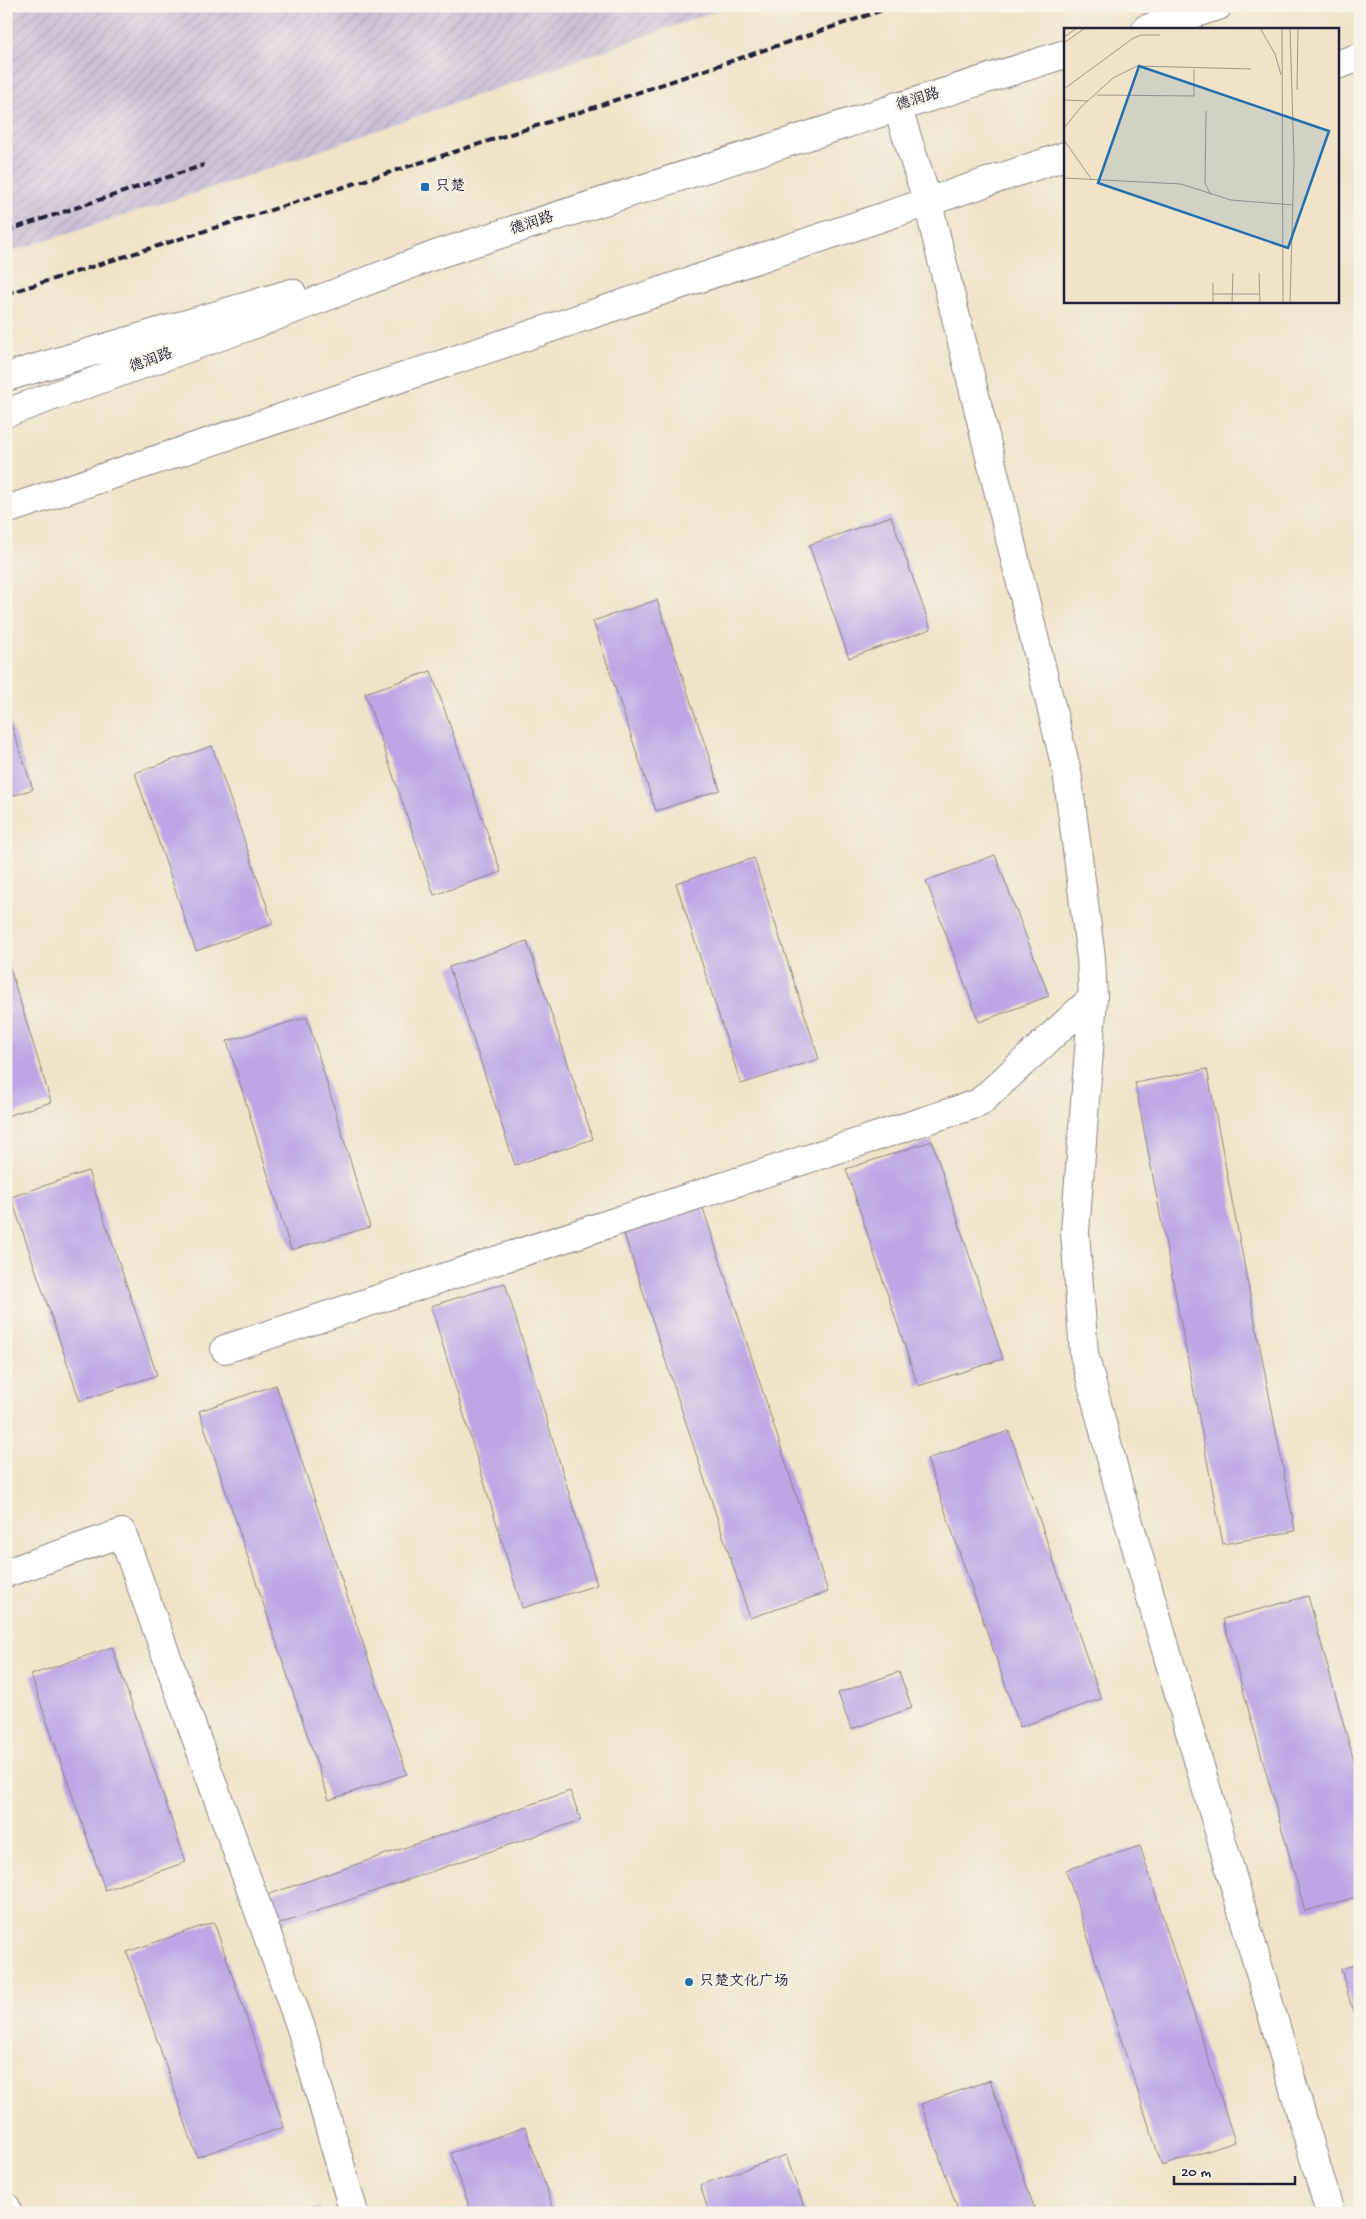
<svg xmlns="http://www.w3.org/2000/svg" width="1366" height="2219" font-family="'Gochi Hand','LXGW WenKai TC',sans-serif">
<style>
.industrial{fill:url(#industrial-furrows)}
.building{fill:#bda5e6}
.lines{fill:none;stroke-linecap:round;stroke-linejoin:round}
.street-casing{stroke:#898281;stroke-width:30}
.secondary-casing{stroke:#898281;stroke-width:30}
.street{stroke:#fff;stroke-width:28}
.secondary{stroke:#fff;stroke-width:28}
.rail{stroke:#22223b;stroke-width:4;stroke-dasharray:8 4;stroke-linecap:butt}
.poi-dot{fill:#1f6fb2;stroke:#f7f3e8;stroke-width:2}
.labels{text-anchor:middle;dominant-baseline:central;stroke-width:4;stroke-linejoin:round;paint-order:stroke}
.street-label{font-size:15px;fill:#22223b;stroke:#f7f3e8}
.poi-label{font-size:15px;fill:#22223b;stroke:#f7f3e8;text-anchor:start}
.inset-road{fill:none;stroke:#9e968f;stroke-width:1}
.view{fill:#1f6fb2;fill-opacity:0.15;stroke:#1f6fb2;stroke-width:2.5}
.inset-edge{fill:none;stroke:#22223b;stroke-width:2.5}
</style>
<defs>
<pattern id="industrial-furrows" width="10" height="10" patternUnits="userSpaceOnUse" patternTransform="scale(1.25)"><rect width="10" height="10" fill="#c9bfd7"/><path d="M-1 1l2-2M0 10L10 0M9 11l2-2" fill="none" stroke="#aca4b9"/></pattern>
</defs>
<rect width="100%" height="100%" fill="#f7f3e8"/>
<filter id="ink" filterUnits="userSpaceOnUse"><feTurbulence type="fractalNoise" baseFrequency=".02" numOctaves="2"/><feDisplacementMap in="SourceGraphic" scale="10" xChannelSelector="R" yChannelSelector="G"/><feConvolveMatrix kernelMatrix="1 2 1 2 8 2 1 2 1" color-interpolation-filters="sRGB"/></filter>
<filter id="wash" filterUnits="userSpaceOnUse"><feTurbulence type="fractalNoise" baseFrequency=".0096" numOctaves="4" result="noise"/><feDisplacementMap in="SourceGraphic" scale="20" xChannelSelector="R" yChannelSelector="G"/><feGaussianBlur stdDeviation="1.12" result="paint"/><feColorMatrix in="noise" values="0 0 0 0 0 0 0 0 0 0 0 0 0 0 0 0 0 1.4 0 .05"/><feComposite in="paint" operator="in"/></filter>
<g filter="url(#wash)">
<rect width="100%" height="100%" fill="#f0e3c7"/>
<!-- industrial -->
<path class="industrial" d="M6,6H730L239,179L6,253Z"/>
<g id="blocks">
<!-- building -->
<path class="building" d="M891,516L931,629L849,658L809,545Z
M657,600L720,790L656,811L593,621Z
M431,671L501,872L434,895L365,693Z
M6,710L33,789L6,798Z
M212,746L273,924L196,951L135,773Z
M995,855L1049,996L979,1022L926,881Z
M754,858L819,1059L741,1084L676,883Z
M527,941L593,1139L515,1165L449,967Z
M9,965L51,1102L6,1116V966Z
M307,1017L370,1227L291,1250L227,1041Z
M1207,1069L1295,1531L1223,1544L1135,1083Z
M932,1141L1003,1359L918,1386L846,1169Z
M88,1171L157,1375L80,1401L11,1197Z
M702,1205L828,1592L750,1618L623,1231Z
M505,1283L597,1585L522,1608L431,1306Z
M276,1385L407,1774L329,1800L199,1411Z
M1009,1431L1101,1699L1020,1727L927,1459Z
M1308,1596L1360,1783V1896L1305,1911L1223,1619Z
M112,1647L186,1862L105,1890L31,1675Z
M899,1672L912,1708L851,1729L838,1693Z
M570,1791L581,1820L271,1927L261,1897Z
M1140,1846L1235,2142L1162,2166L1066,1870Z
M214,1922L284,2127L197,2157L127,1952Z
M1360,1963V2034H1359L1341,1969Z
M990,2080L1036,2213H959L921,2104Z
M525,2127L555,2213H471L451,2153Z
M786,2155L806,2213H709L700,2185Z
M320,2207L321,2213H305L304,2212Z"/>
</g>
</g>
<g filter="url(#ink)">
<use href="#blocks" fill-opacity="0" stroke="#898281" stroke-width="1"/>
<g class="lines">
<!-- street casing -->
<g class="street-casing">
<path id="street" d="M897,106L928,203L1067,772L1091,958L1093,998L1075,1232L1084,1354L1118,1485L1330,2213
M225,1349L979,1103L1093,998
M6,1573L122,1533L301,2028L354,2213
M6,2207L7,2213"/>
</g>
<!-- secondary casing -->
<g class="secondary-casing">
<path id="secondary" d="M1146,29L1218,6
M1337,65L1360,57
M6,377L292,293
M6,413L255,324L438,254L1065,54
M6,510L1065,156"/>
</g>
<!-- street -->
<use href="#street" class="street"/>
<!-- secondary -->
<use href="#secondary" class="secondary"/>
<!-- rail -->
<path class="rail" d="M6,231L204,165
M6,294L580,112L895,6"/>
</g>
</g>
<!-- markers -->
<g class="poi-dot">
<rect x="420" y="182" width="10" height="10" rx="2.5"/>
<circle cx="689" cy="1982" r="5"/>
</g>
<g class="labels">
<!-- street labels -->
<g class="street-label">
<text transform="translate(918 100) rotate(-17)">德润路</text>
<text transform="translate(532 224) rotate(-18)">德润路</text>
<text transform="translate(151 361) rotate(-20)">德润路</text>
</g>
<!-- poi labels -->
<g class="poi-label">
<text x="435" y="187">只楚</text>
<text x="699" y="1982">只楚文化广场</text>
</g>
</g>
<!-- overview -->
<g transform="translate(1064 28)">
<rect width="275" height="275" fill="#f0e3c7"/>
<path class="inset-road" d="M196,0L211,26L217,47M218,0L219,275M226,0L230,133L226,275M0,9L13,0M0,15L21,0M0,61L68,11L77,7H96M233,62L234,0M33,67L130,68V41M0,72L24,73M142,83L141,155L147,167M0,100L17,79L49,50L73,38L187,41M0,112L28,152M0,150L117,156L167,172L229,177M195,245L196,275M149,255V275M149,266H195M168,275L169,245"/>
<path class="view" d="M75,38L265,103L224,220L34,155Z"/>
<rect width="275" height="275" class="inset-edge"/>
</g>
<!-- margin -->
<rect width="1366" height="2219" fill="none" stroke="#f7f3e8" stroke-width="25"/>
<!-- scale -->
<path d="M1174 2176v8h121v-8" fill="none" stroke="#22223b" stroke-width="2.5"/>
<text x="1181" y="2176" font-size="15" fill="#22223b" stroke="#f7f3e8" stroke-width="4" paint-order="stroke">20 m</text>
</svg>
